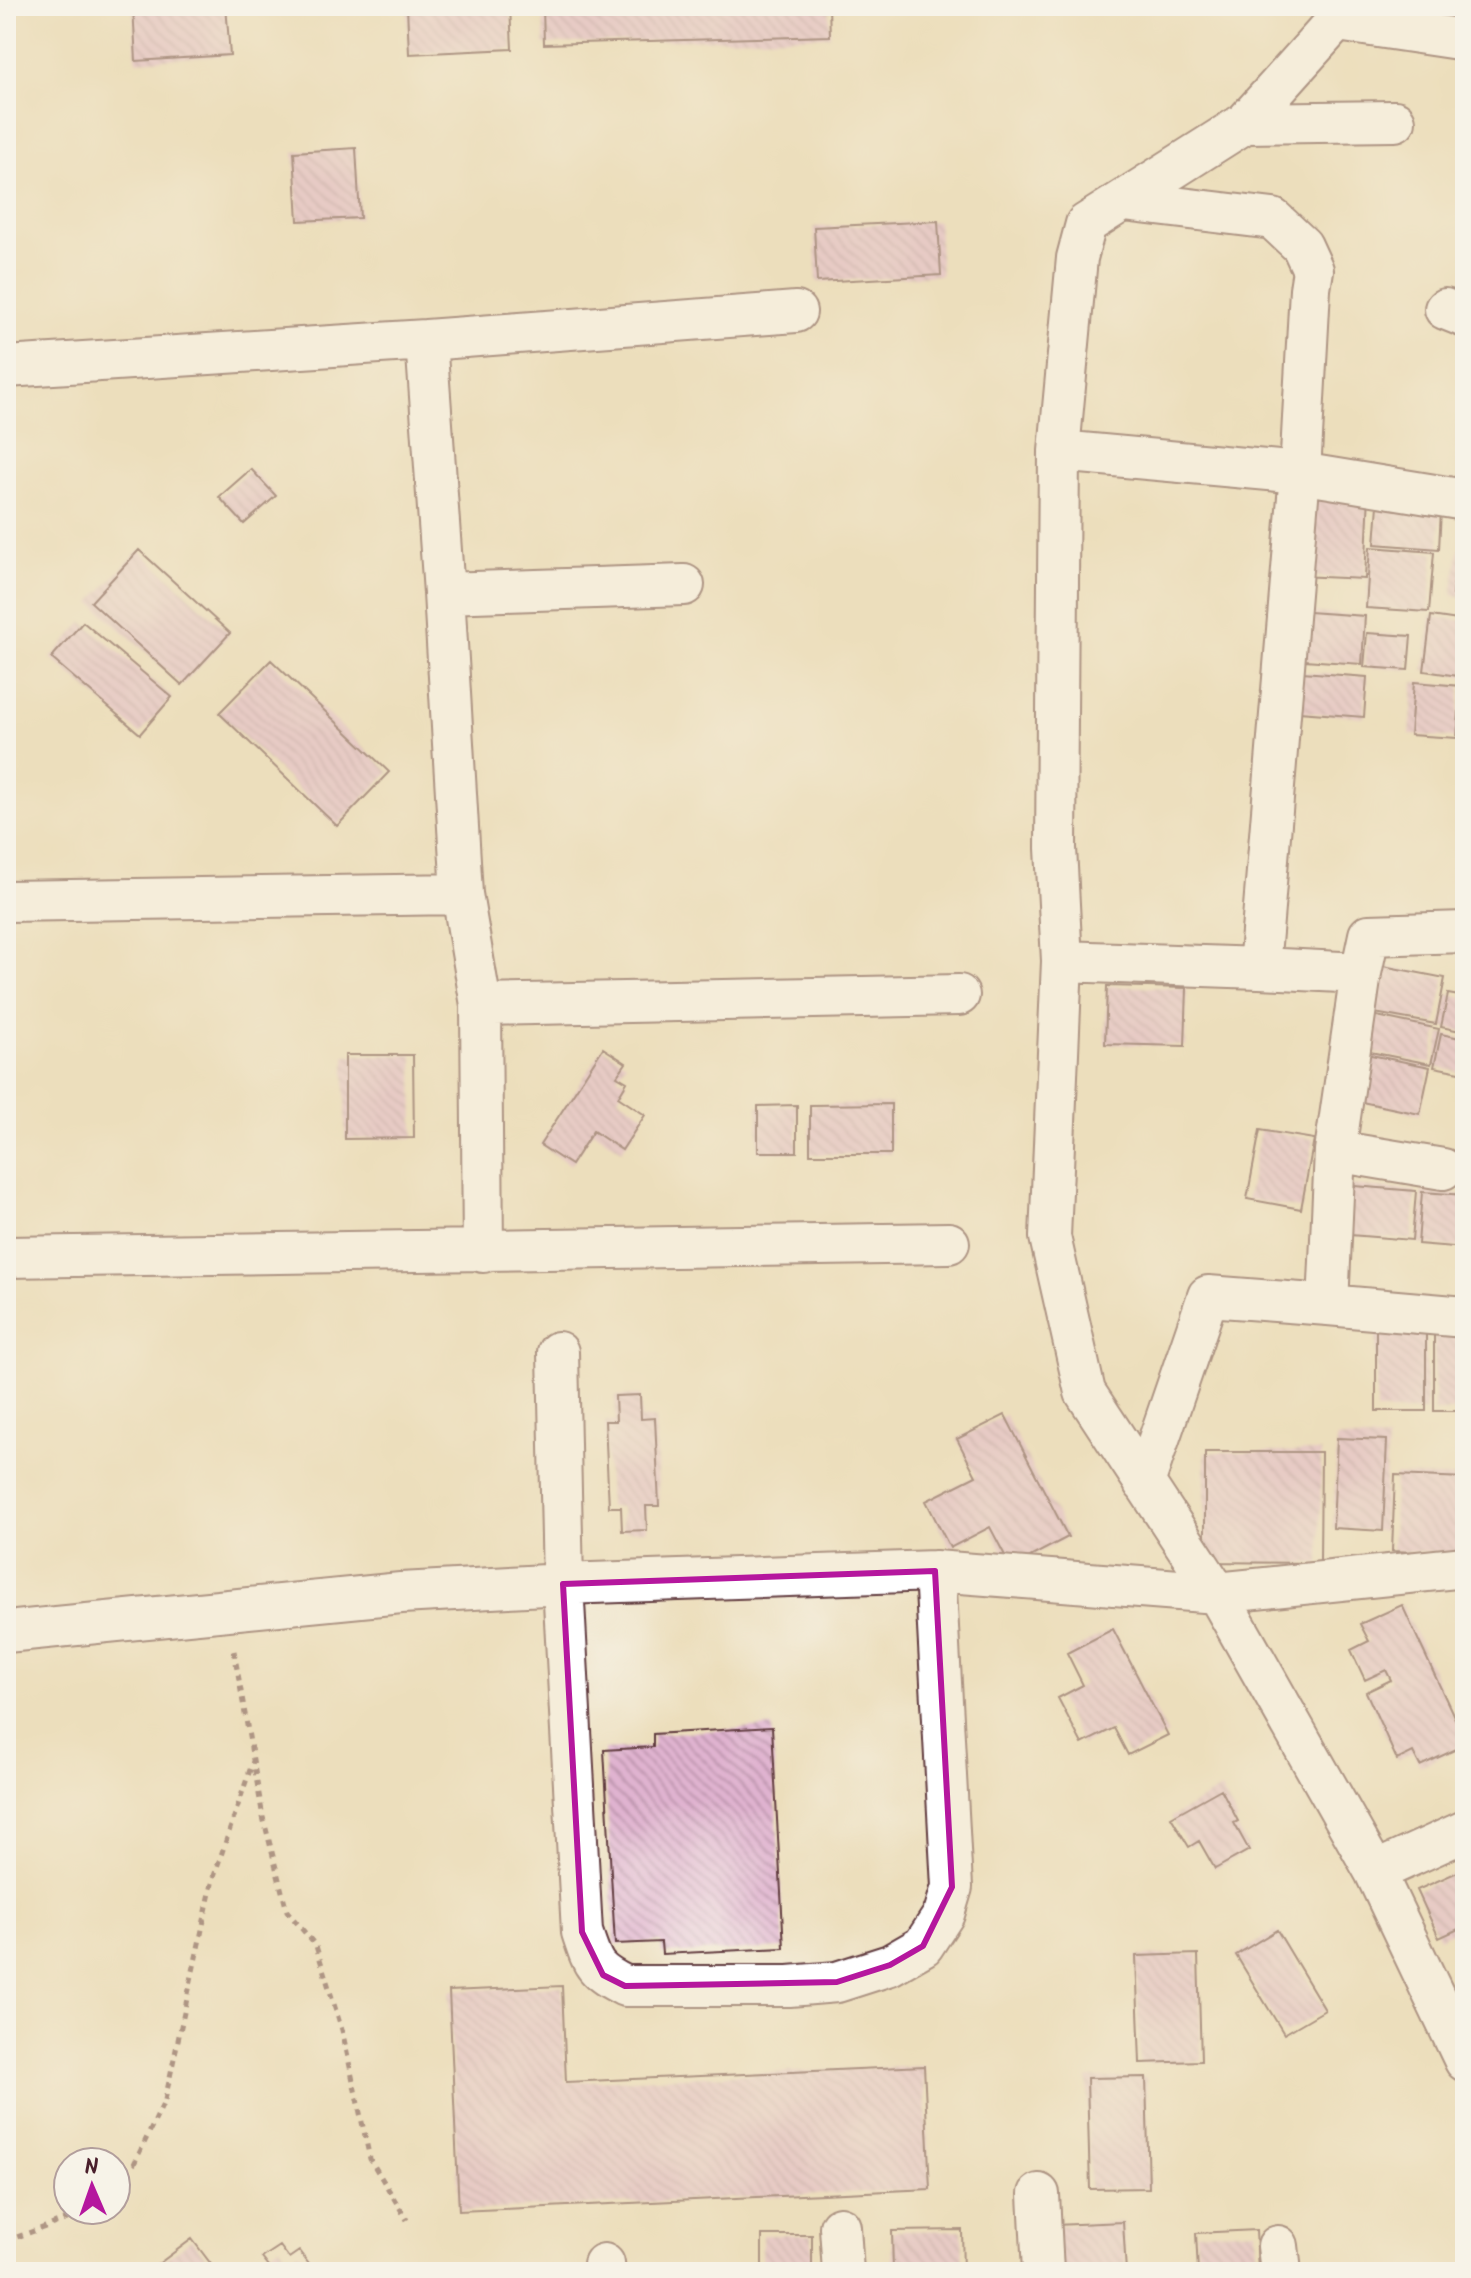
<svg xmlns="http://www.w3.org/2000/svg" width="1471" height="2278" font-family="Kalam,sans-serif">
<style>
.building{fill:url(#building-back-hatch)}
.lines{fill:none;stroke-linecap:round;stroke-linejoin:round}
.street-casing{stroke:#623c41;stroke-width:44}
.path{stroke:#623c41;stroke-width:5;stroke-dasharray:6 6;stroke-linecap:butt}
.street{stroke:#fff;stroke-width:40}
.marked{fill:none;stroke:#b5179e;stroke-width:6;stroke-linejoin:round}
</style>
<defs>
<pattern id="building-back-hatch" width="6" height="6" patternUnits="userSpaceOnUse" patternTransform="scale(2)"><rect width="6" height="6" fill="#e0b3d0"/><path d="M-1 5l2 2M0 0l6 6M5-1l2 2" fill="none" stroke="#b891a9"/></pattern>
</defs>
<rect width="100%" height="100%" fill="#f7f3e8"/>
<filter id="ink" filterUnits="userSpaceOnUse"><feTurbulence type="fractalNoise" baseFrequency=".0125" numOctaves="2"/><feDisplacementMap in="SourceGraphic" scale="16" xChannelSelector="R" yChannelSelector="G"/><feConvolveMatrix kernelMatrix="1 2 1 2 8 2 1 2 1" color-interpolation-filters="sRGB"/></filter>
<filter id="wash" filterUnits="userSpaceOnUse"><feTurbulence type="fractalNoise" baseFrequency=".006" numOctaves="4" result="noise"/><feDisplacementMap in="SourceGraphic" scale="32" xChannelSelector="R" yChannelSelector="G"/><feGaussianBlur stdDeviation="1.8" result="paint"/><feColorMatrix in="noise" values="0 0 0 0 0 0 0 0 0 0 0 0 0 0 0 0 0 1.4 0 .05"/><feComposite in="paint" operator="in"/></filter>
<g filter="url(#wash)">
<rect width="100%" height="100%" fill="#ecdebc"/>
<g id="blocks">
<!-- building -->
<path class="building" d="M133,6H226L230,55L136,61Z
M407,6H510L512,49L409,54Z
M543,6H829L830,36L544,44Z
M356,148L360,218L298,221L294,152Z
M938,221L941,275L817,282L814,227Z
M251,469L276,496L244,524L219,497Z
M1304,491L1369,494L1365,579L1299,576Z
M1378,505L1441,510L1439,549L1375,544Z
M1370,547L1434,552L1429,612L1366,608Z
M1459,549L1465,550V597L1452,595Z
M139,550L230,633L182,685L91,602Z
M1294,611L1365,616L1362,664L1290,659Z
M1431,616L1465,621V677L1424,671Z
M83,622L172,697L140,734L51,658Z
M1367,633L1411,636L1408,670L1364,667Z
M271,660L389,772L337,826L219,713Z
M1302,672L1367,677L1364,717L1299,712Z
M1414,682L1461,686L1457,738L1410,735Z
M1378,965L1445,978L1436,1024L1369,1012Z
M1107,986L1187,988L1185,1046L1105,1044Z
M1448,994L1465,997V1032L1441,1027Z
M1372,1015L1439,1029L1431,1064L1365,1051Z
M1441,1034L1465,1039V1073L1434,1067Z
M603,1048L626,1063L617,1076L627,1082L618,1097L645,1115L622,1150L593,1131L571,1165L540,1145Z
M1361,1053L1430,1067L1420,1114L1352,1100Z
M345,1055H413L414,1138L345,1139Z
M891,1104V1154H810V1105Z
M797,1105V1152H758V1106Z
M1260,1130L1314,1139L1301,1209L1247,1199Z
M1342,1185L1416,1191L1412,1240L1338,1234Z
M1422,1192L1465,1195V1248L1418,1244Z
M1376,1329H1426V1411H1376Z
M1434,1333H1465V1411H1434Z
M640,1395L641,1419L655,1418L659,1506H646L647,1530L622,1531L621,1507H609L605,1421H616L615,1396Z
M1005,1415L1068,1537L1011,1567L990,1527L950,1548L926,1501L976,1476L957,1439Z
M1337,1438L1387,1440L1383,1531L1333,1528Z
M1205,1452H1321L1320,1563L1205,1562Z
M1395,1475L1465,1478V1554L1392,1551Z
M1402,1605L1465,1740V1745L1420,1766L1413,1752L1397,1760L1366,1692L1391,1680L1386,1670L1365,1680L1351,1650L1369,1641L1360,1624Z
M1113,1629L1168,1735L1128,1755L1114,1728L1082,1744L1058,1698L1083,1685L1067,1653Z
M772,1727L784,1948L662,1954L661,1942L615,1944L604,1750L653,1747V1734Z
M1221,1789L1238,1821L1234,1823L1249,1850L1215,1869L1199,1841L1189,1847L1171,1817Z
M1462,1870L1465,1876V1926L1439,1938L1417,1890Z
M1277,1930L1325,2010L1284,2034L1236,1955Z
M1198,1954L1201,2061L1140,2063L1136,1956Z
M562,1986L566,2082L924,2066L930,2189L459,2211L449,1991Z
M1146,2077L1149,2188L1090,2189L1087,2078Z
M1123,2222L1126,2272H1057L1055,2225Z
M962,2230L963,2272H893L892,2231Z
M1256,2230L1258,2272H1198L1196,2233Z
M762,2235H812V2272H762Z
M192,2239L217,2272H156L153,2268Z
M280,2246L289,2258L299,2251L315,2272H273L262,2258Z"/>
</g>
</g>
<g filter="url(#ink)">
<use href="#blocks" fill-opacity="0" stroke="#623c41" stroke-width="2"/>
<g class="lines">
<!-- street casing -->
<g class="street-casing">
<path id="street" d="M1350,6L1245,123L1086,224L1077,258L1059,451L1056,848L1062,961L1050,1237L1085,1392L1217,1593L1375,1872L1465,2061
M1338,21L1465,40
M1245,123L1395,121
M1445,309L1465,317
M426,340L444,593L462,894L481,1005L483,1252
M6,367L426,340L796,312
M1059,451L1300,473L1465,500
M444,593L684,585
M6,901L462,894
M1062,961L1259,968L1300,473L1310,289L1313,270L1302,246L1273,219L1124,201
M1259,968L1361,973L1369,935L1465,932
M481,1005L959,995
M1335,1151L1443,1169
M6,1257L949,1243
M1328,1305L1465,1317
M558,1352L563,1584L582,1932C593,1965 593,1970 625,1986H789L837,1982L890,1965L923,1946L944,1914L952,1887L935,1571
M1144,1483L1208,1296L1328,1305L1335,1151L1361,973
M6,1632L401,1593L563,1584L935,1571L1217,1593L1465,1567
M1375,1872L1465,1831
M1039,2194L1043,2272
M840,2227L843,2272
M1278,2246L1281,2272
M604,2264L605,2272"/>
</g>
<!-- path -->
<path class="path" d="M234,1651L263,1817L287,1911L316,1946L342,2030L370,2159L407,2220
M116,2181L134,2164L165,2100L213,1879L253,1761
M6,2241L81,2214L85,2210"/>
<!-- street -->
<use href="#street" class="street"/>
</g>
</g>
<!-- marked area -->
<path d="M0 0H1471V2278H0ZM935,1571L952,1887L923,1946L890,1965L837,1982L625,1986L603,1975L582,1932L563,1584Z" fill="#ecdebc" fill-opacity=".55" fill-rule="evenodd"/>
<path class="marked" d="M935,1571L952,1887L923,1946L890,1965L837,1982L625,1986L603,1975L582,1932L563,1584Z"/>
<!-- margin -->
<rect width="1471" height="2278" fill="none" stroke="#f7f3e8" stroke-width="32"/>
<!-- north arrow -->
<g transform="translate(92 2186) rotate(358)"><circle r="38" fill="#f7f3e8" stroke="#b29e9c" stroke-width="2"/>
<path d="M0-6L14 30L0 20L-14 30Z" fill="#b5179e"/>
<text y="-12" font-size="22" font-weight="bold" text-anchor="middle" fill="#4a1f2b">N</text>
</g>
</svg>
